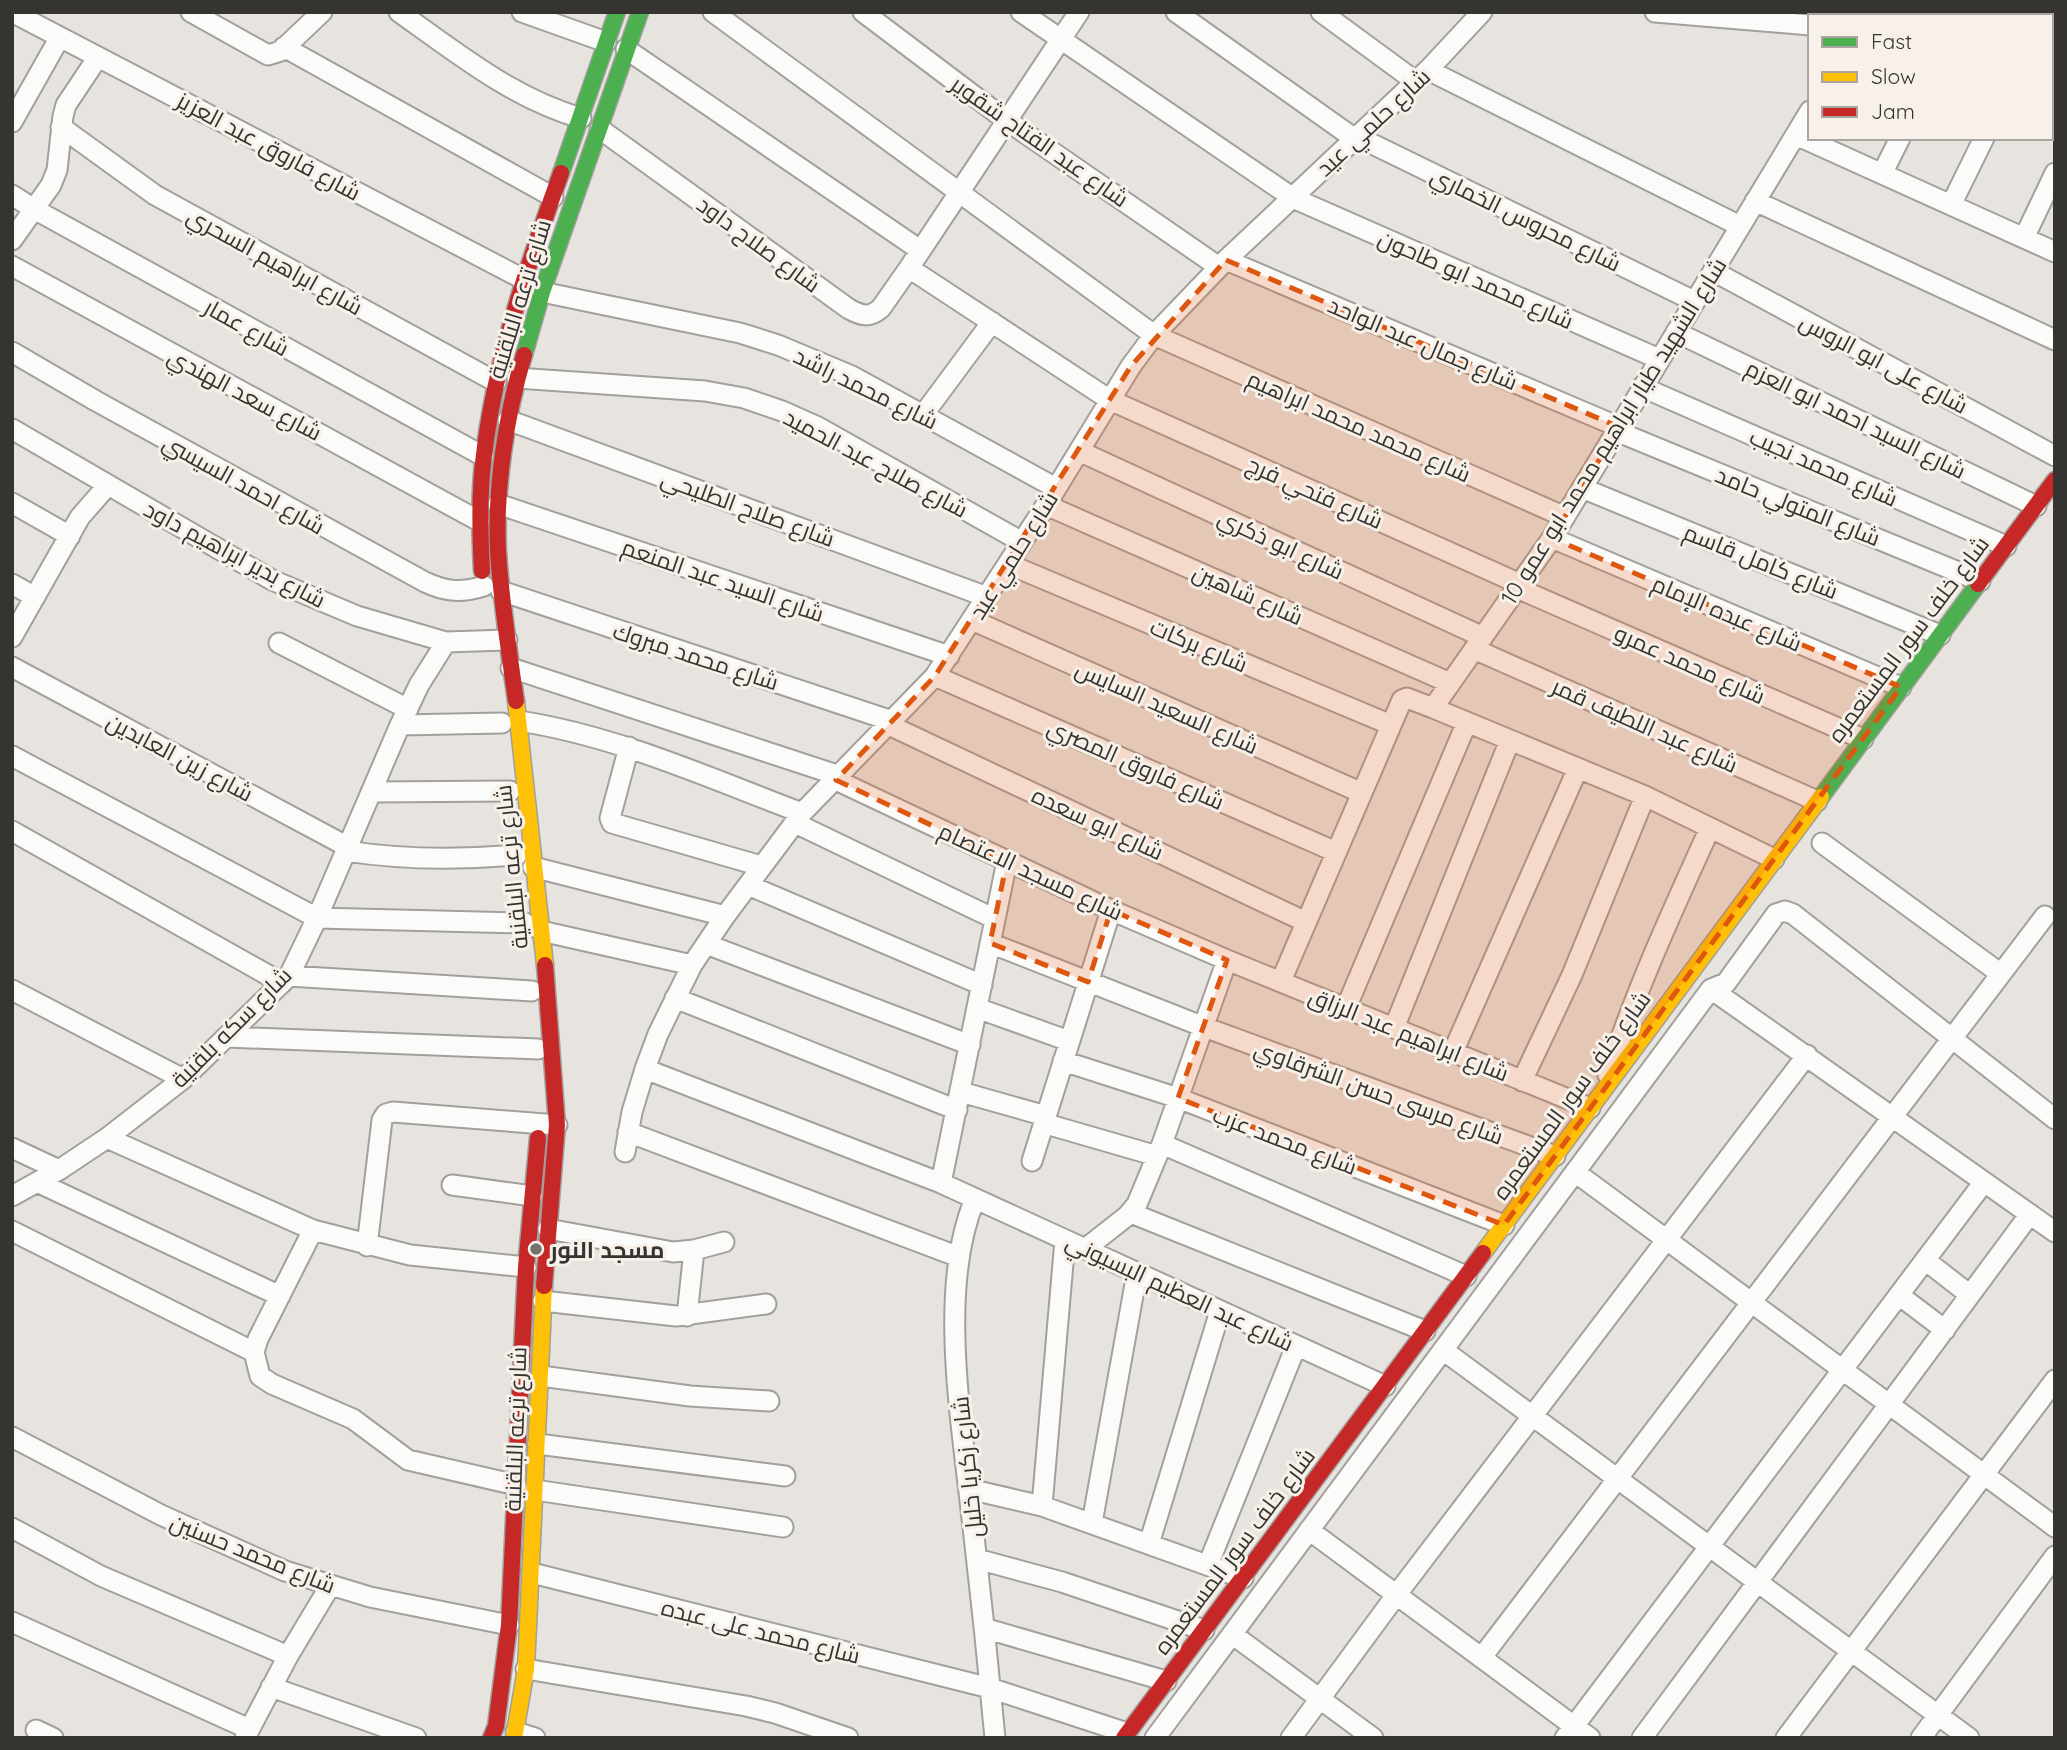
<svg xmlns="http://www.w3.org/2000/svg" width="2067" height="1750" font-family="Quicksand,Cairo,sans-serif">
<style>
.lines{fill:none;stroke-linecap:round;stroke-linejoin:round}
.street-casing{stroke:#a2a09d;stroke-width:23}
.fast-casing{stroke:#a2a09d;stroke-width:19}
.slow-casing{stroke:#a2a09d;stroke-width:19}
.jam-casing{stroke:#a2a09d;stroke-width:19}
.street{stroke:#fbfbfa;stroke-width:19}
.fast{stroke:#4caf50;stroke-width:16}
.slow{stroke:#ffc107;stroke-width:16}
.jam{stroke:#c62828;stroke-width:16}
.marked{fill:#df570e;fill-opacity:0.2;stroke:#df570e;stroke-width:5;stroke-dasharray:14 9;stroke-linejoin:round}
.poi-dot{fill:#74726e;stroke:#f7f1ea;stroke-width:2.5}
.labels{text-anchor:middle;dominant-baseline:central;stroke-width:6;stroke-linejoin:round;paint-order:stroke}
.street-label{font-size:23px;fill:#363431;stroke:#f7f1ea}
.poi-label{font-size:23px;font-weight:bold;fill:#363431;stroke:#f7f1ea;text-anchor:start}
</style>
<rect width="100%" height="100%" fill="#e7e4e0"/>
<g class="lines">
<!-- street casing -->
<g class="street-casing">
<path id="street" d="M12,12L525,280
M191,12L268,55L281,51L322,12
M399,12C457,53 512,98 581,118
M522,12L606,42
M713,12L1154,335L1565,517
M863,12L1006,120L1219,267
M1021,12L1293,198L1659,359
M1176,12L1355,139
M1321,12L1415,81
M1655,12L1810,25
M1876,12L1879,16
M1908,16L1916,12
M284,47L553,197
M626,49L920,250
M1428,70L1740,226
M2051,83L2055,85
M12,122L60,37
M61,127L155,195L496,382
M600,129L849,309C862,316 870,318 881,308L909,268L1079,12
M1796,135L2055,252
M1358,137L1694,301
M1882,174L1900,138
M12,195L34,209L483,456
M1755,201L2055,340
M1951,205L1984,138
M2024,238L2055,173
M12,240L51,185L57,170L63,116L66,105L98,57
M1226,260L1619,427
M12,266L479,521
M909,268L1110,400L1520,584
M1713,271L2055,456
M542,292L740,333L778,345L852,376L1056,488
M1676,332L2036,506
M12,352L96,401L425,582C446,592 462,593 484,586
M517,378L705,391L744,398L782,411L818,427L1022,542
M1642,387L2006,546
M923,415L992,322
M508,420L987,597
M12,429L272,580L357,616L446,642L507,640
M1616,431L1980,581
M1079,451L1483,637
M1582,488L1940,635
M12,503L70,536
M498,504L949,656
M1046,505L1450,683
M1552,538L1901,687
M1008,564L1391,725
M12,584L35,597
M1517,588L1863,739
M501,591L892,721
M972,620L1362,793
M12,637L80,517L108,485
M279,643L408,709
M1474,649L1817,801
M12,667L348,847
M511,668L840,776
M935,676L1336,852
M1433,708L1645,796L1774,859
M519,721C617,736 709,778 802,813
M400,725L502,723
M889,725L1306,922
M629,747L610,818L612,823L761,866
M12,756L317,918L525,923
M836,780L1111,910L1227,960L1590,1108
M371,792L510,791
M795,823L995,919
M12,831L282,983
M1822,843L2001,974
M346,851C404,860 459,860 517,855
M533,867L725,916
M748,885L982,985
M541,931L692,965
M990,943L1204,1027L1555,1156
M706,944L970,1045
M289,976L532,991
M1281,981L1402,700L1407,698L1433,708L1552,538L1810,111
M1711,989L2055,1232
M12,990L183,1079
M675,998L957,1110
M977,1008L1069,1041
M1346,1008L1467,722
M1394,1028L1510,740
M226,1037L538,1049
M1453,1052L1578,768
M1063,1061L1178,1098L1504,1225
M645,1069L941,1183L1385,1386
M1608,1075C1636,990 1673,909 1710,828
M1522,1081L1572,975L1645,796
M961,1092L1046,1116
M1043,1123L1157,1156
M628,1132L959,1257
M107,1138L313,1230L410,1255L526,1267
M1162,1144L1466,1276
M12,1148L59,1170
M625,1152L632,1112L645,1069L658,1034L692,965L725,916L802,813L935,676L1046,505L1131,366L1154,335L1226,260L1428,70L1482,12
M1032,1161L1111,910
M1575,1172L2055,1527
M37,1182L280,1296
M941,1183L1007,861
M452,1185L532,1196
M12,1196L59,1170L107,1138L183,1079L289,976L317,918L400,725L419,685L446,642
M975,1199C938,1286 961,1417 971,1510C980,1586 988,1662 995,1738
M1131,1213L1425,1331
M548,1229L673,1252L694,1250L724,1242
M12,1231L254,1352L260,1376L272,1384L353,1419L408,1460L516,1485
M367,1246L382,1120L386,1114L393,1112L557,1125
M1085,1249L1127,1216L1137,1204L1162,1144L1227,960
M1925,1260L1970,1295
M1899,1295L1945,1330
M543,1301L676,1316L766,1304
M687,1316L694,1250
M1443,1350L1969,1738
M254,1352L258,1339L313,1230
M541,1376L690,1396L769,1401
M12,1437L161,1515L285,1571L370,1597L509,1625
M538,1444L785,1476
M969,1489L1042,1506L1243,1578
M535,1490L783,1527
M1042,1506L1065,1240
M1092,1523L1137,1273
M12,1528L101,1576L288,1656
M1309,1530L1590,1738
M1149,1544L1220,1311
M977,1559L1062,1582L1204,1630
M1208,1565L1296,1346
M532,1573L990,1688L1127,1733
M12,1622L249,1729
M984,1628L1166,1681
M1232,1634L1373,1738
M1482,1657L2045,916
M526,1669L746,1706L775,1713L848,1738
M271,1687L416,1738
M36,1730L53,1738
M516,1732L535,1738
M245,1738L288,1656L330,1586
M1155,1738L1711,989L1726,983L1776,914L1785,911L1793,914L2055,1119
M1291,1738L1397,1594L1807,1055
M1565,1738L1984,1182
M1642,1738L2030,1214
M1786,1738L2055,1380
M1921,1738L2055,1556"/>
</g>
<!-- fast casing -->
<g class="fast-casing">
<path id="fast" d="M561,173L617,12
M524,355L542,292L640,12
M1821,797L1978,584"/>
</g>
<!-- slow casing -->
<g class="slow-casing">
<path id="slow" d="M516,701L545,965
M1483,1253L1821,797
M514,1738L526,1669L544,1286"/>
</g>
<!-- jam casing -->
<g class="jam-casing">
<path id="jam" d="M482,571C480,535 479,499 483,463C494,363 527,267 561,173
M1978,584L2055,480
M516,701C509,651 501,601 498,551C495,488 506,416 524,355
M544,1286L557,1125L545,965
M491,1738L496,1726L509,1625L526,1267L538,1138
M1124,1738L1483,1253"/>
</g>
<!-- street -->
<use href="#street" class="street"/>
<!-- fast -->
<use href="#fast" class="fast"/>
<!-- slow -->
<use href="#slow" class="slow"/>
<!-- jam -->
<use href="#jam" class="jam"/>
</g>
<!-- marked area -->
<path class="marked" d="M1226,260L1619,427L1552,538L1901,687L1504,1225L1178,1098L1227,960L1111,910L1088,982L990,943L1007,861L836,780L935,676L1131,366Z"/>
<!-- markers -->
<circle class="poi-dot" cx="536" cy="1249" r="7"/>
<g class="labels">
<!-- street labels -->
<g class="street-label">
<text transform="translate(1373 122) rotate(-43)">شارع حلمي عيد</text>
<text transform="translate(1040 141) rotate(35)">شارع عبد الفتاح شقوير</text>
<text transform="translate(269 146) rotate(28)">شارع فاروق عبد العزيز</text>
<text transform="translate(1526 219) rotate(26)">شارع محروس الخماري</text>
<text transform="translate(759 244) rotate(36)">شارع صلاح داود</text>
<text transform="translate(275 261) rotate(29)">شارع ابراهيم السحري</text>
<text transform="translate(1476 279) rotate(24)">شارع محمد ابو طاحون</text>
<text transform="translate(519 299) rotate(-73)">شارع ترعه البلقنية</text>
<text transform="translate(247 327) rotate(29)">شارع عمار</text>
<text transform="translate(1423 343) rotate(23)">شارع جمال عبد الواحد</text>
<text transform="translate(1884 363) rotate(28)">شارع على ابو الروس</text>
<text transform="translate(866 388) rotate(26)">شارع محمد راشد</text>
<text transform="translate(245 394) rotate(28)">شارع سعد الهندي</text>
<text transform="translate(1856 419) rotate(26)">شارع السيد احمد ابو العزم</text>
<text transform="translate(1359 426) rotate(24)">شارع محمد محمد ابراهيم</text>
<text transform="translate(1613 431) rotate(-58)">شارع الشهيد طيار ابراهيم محمد ابو عمو 10</text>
<text transform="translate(876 463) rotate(28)">شارع صلاح عبد الحميد</text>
<text transform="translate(1824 467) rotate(24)">شارع محمد نجيب</text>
<text transform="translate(244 484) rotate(29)">شارع احمد السيسي</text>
<text transform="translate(1315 492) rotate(24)">شارع فتحي فرج</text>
<text transform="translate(1798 506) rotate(22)">شارع المتولي حامد</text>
<text transform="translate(748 508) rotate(20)">شارع صلاح الطليحي</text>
<text transform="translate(1281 544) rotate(25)">شارع ابو ذكري</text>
<text transform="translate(235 554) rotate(28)">شارع بدير ابراهيم داود</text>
<text transform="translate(1013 555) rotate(-58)">شارع حلمي عيد</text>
<text transform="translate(1761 561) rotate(22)">شارع كامل قاسم</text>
<text transform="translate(723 580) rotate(19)">شارع السيد عبد المنعم</text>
<text transform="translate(1248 594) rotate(24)">شارع شاهين</text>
<text transform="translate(1727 613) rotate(23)">شارع عبده الإمام</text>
<text transform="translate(1908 639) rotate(-53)">شارع خلف سور المستعمره</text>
<text transform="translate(1199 645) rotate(23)">شارع بركات</text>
<text transform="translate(696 656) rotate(18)">شارع محمد مبروك</text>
<text transform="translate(1690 664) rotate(24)">شارع محمد عمرو</text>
<text transform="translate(1167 707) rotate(24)">شارع السعيد السايس</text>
<text transform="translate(1645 725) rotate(24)">شارع عبد اللطيف قمر</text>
<text transform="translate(180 757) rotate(28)">شارع زين العابدين</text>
<text transform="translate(1136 764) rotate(24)">شارع فاروق المصري</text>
<text transform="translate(1098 823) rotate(25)">شارع ابو سعده</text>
<text transform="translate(511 867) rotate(-96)">شارع ترعه البلقنية</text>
<text transform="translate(1031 871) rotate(25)">شارع مسجد الاعتصام</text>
<text transform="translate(231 1027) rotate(-45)">شارع سكه بلقنية</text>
<text transform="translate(1409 1034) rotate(22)">شارع ابراهيم عبد الرزاق</text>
<text transform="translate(1379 1092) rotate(20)">شارع مرسى حسن الشرقاوي</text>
<text transform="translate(1571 1095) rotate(-54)">شارع خلف سور المستعمره</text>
<text transform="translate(1285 1140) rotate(21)">شارع محمد عزب</text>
<text transform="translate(1180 1292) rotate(25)">شارع عبد العظيم البسيوني</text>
<text transform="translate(515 1429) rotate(-88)">شارع ترعه البلقنية</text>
<text transform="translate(967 1467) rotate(-96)">شارع زكريا خليل</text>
<text transform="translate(1234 1551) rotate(-53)">شارع خلف سور المستعمره</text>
<text transform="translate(253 1553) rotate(22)">شارع محمد حسنين</text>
<text transform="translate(761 1631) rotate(14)">شارع محمد على عبده</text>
</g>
<!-- poi labels -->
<g class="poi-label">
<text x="550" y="1249">مسجد النور</text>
</g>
</g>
<!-- border -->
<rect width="2067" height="1750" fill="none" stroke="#363431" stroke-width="28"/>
<!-- legend -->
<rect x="1808" y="14" width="245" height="126" fill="#f7f1ea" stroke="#aaa5a0" stroke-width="2"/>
<rect x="1822" y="37" width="35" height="10" fill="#4caf50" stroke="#aaa5a0" stroke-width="2"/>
<text x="1871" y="49" font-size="21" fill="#363431">Fast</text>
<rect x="1822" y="72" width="35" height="10" fill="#ffc107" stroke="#aaa5a0" stroke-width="2"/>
<text x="1871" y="84" font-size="21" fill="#363431">Slow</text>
<rect x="1822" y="107" width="35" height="10" fill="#c62828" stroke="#aaa5a0" stroke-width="2"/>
<text x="1871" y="119" font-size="21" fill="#363431">Jam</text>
</svg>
